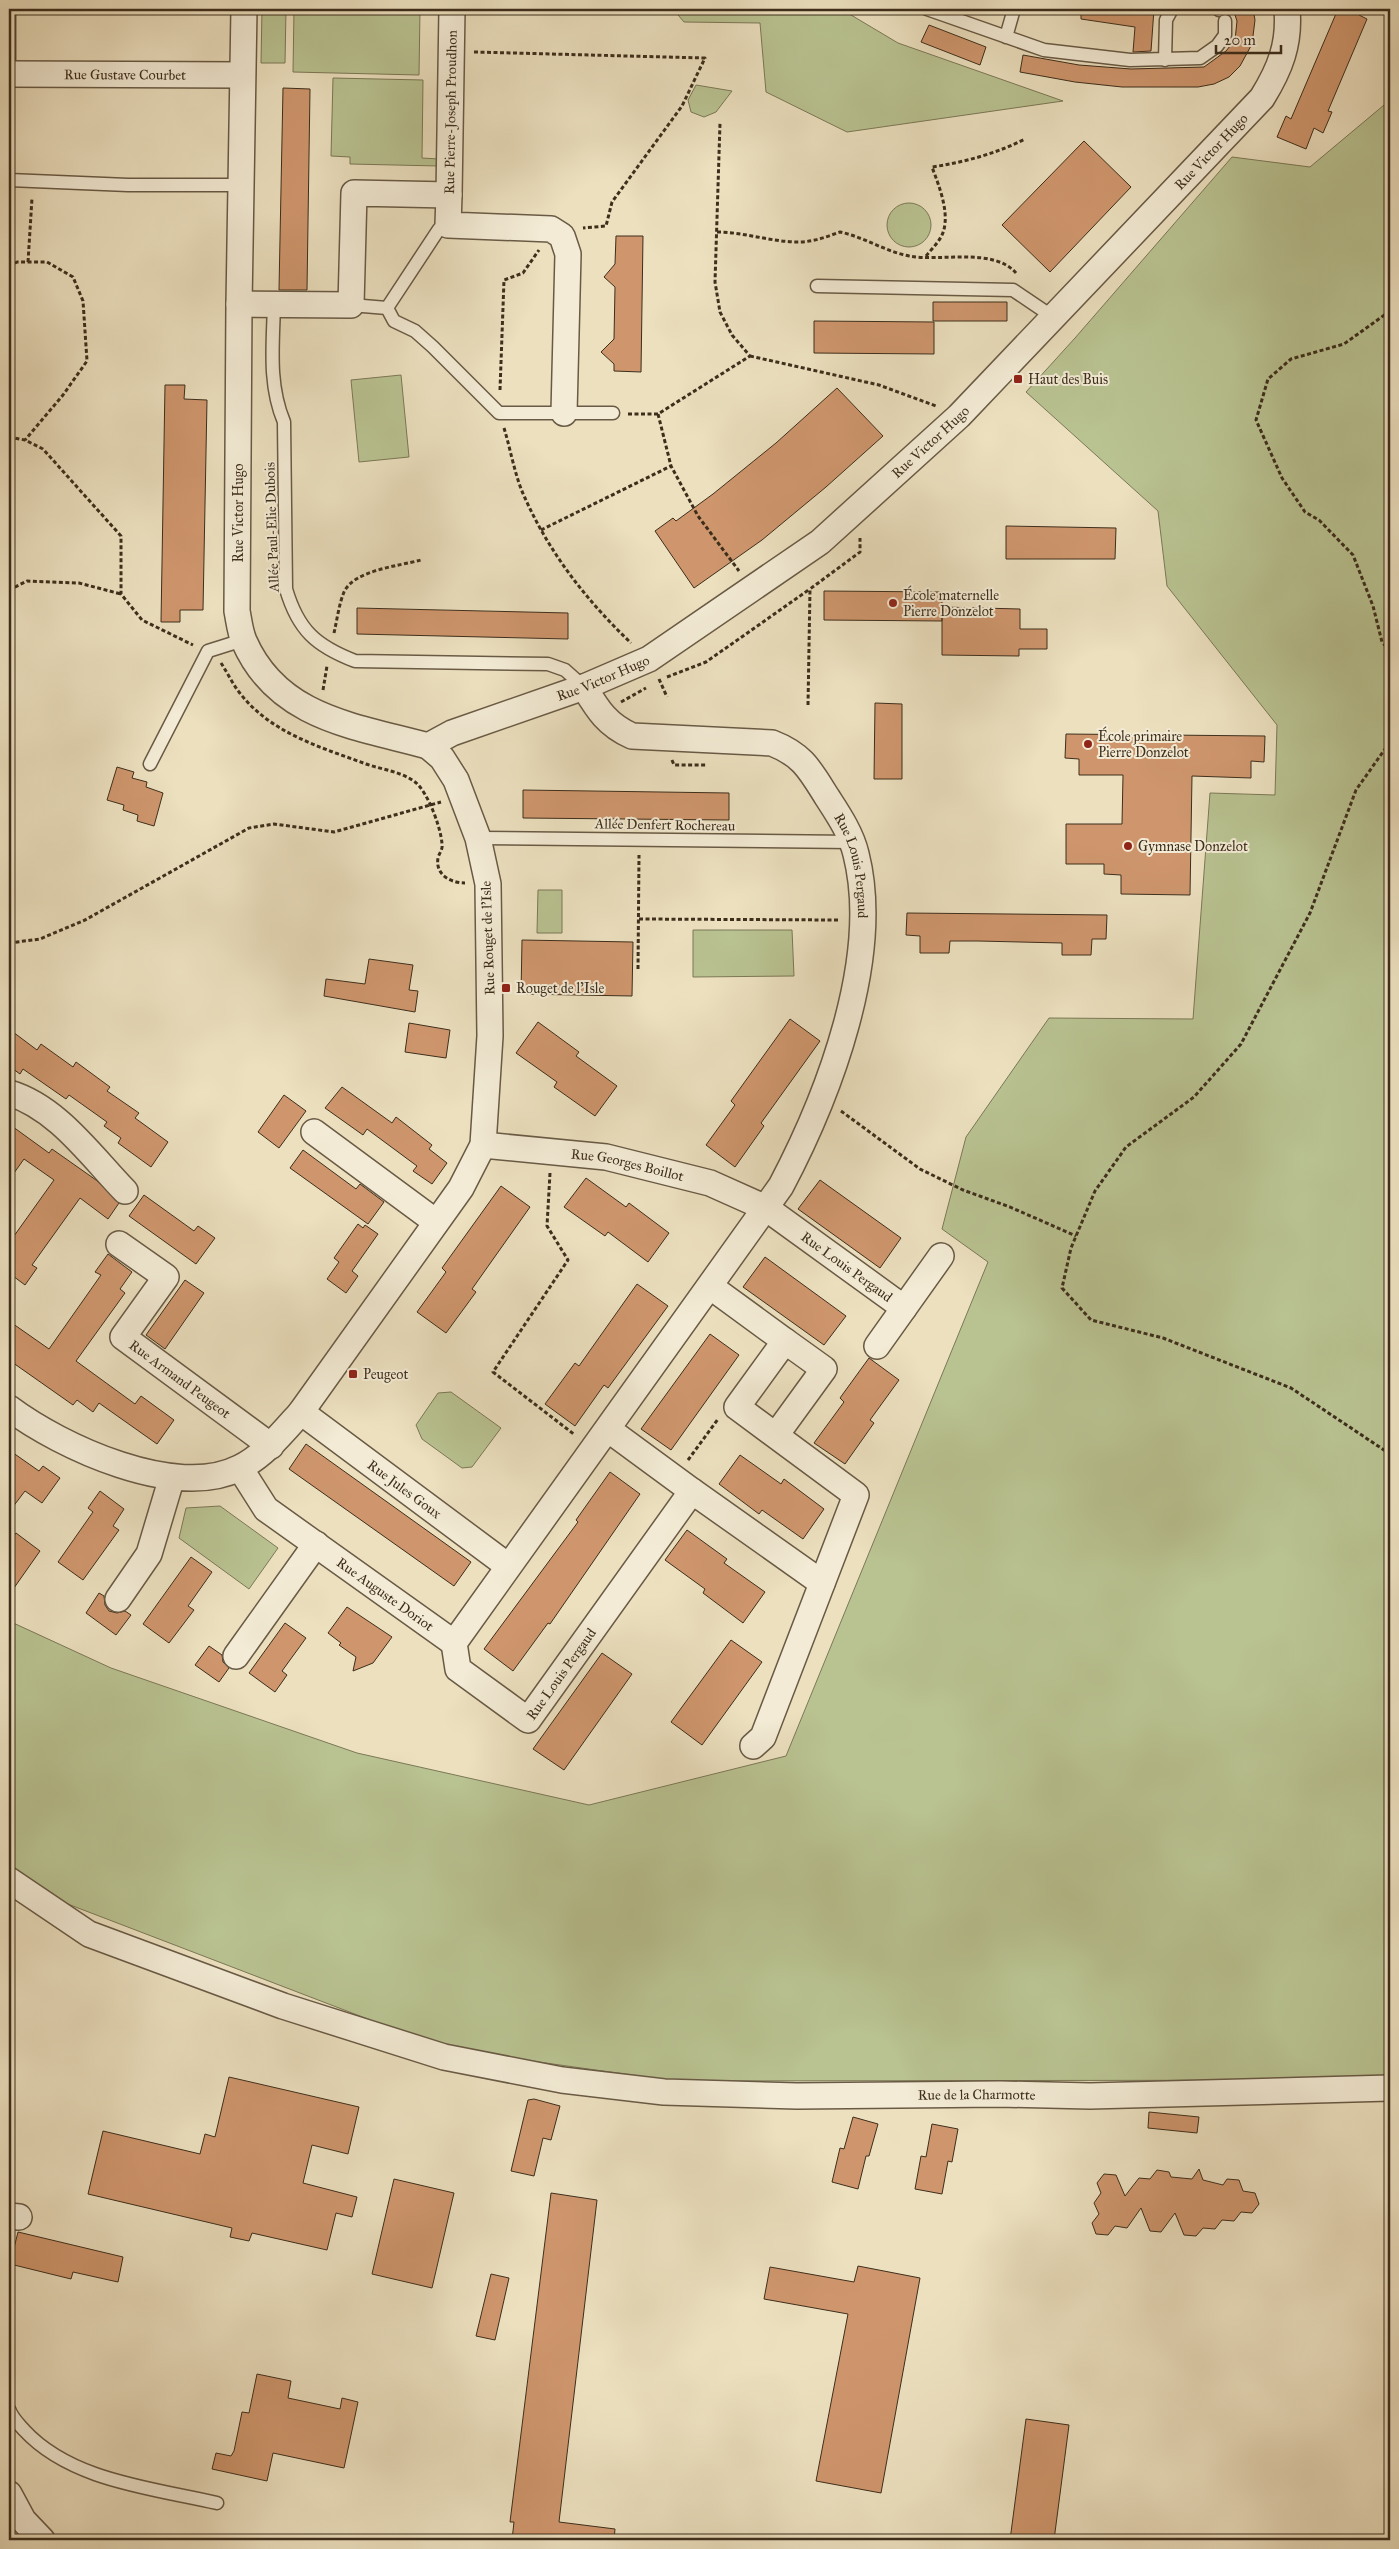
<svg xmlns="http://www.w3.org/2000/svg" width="1399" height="2549" font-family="'IM FELL Great Primer',serif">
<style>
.green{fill:#b9c291;stroke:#7b7856}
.building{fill:#cf966d;stroke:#3d2e1c}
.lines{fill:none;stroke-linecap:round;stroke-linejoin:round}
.lane-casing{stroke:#695a45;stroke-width:15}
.street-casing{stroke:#695a45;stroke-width:28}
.path{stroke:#3d2e1c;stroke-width:3;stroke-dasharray:4 2.5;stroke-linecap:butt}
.lane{stroke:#f3ebd5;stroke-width:12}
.street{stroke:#f3ebd5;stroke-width:25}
.poi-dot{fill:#8f2418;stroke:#f3ebd5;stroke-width:2}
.labels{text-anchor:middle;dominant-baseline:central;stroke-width:4;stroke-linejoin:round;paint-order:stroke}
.street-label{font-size:14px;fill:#3d2e1c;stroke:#f3ebd5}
.poi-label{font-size:14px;fill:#3d2e1c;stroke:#f3ebd5;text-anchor:start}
</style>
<rect width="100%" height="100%" fill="#ece0bf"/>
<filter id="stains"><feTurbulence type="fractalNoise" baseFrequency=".004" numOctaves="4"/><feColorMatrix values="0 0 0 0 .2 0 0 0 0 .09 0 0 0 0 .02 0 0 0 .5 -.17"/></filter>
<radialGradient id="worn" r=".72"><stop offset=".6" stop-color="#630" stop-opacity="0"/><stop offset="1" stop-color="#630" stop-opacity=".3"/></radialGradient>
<!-- green -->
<path class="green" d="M262,9H286L285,63H261Z
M294,9H420L419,75L293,72Z
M673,9H841L898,43L1063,101L847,132L766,92L760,23L684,22Z
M333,78L423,80L422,158L439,159V166L350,164V157L331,156Z
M696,85L732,91L716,112L704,117L691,112L688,100Z
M1390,100V2080L674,2081L446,2049L39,1893L9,1868V1621L111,1668L357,1753L589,1805L786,1756L988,1262L942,1229L966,1137L1049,1018L1193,1019L1210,793L1275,795L1277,725L1167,586L1158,511L1026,392L1075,338L1232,157L1310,167Z
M887 225a22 22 0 1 1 44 0a22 22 0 1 1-44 0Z
M401,375L409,457L359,462L351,380Z
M538,890H562V933H537Z
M693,930H792L794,976L693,977Z
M451,1392L501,1428L472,1467L462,1468L422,1439L416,1425L438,1393Z
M220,1506L278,1548L249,1589L179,1538L186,1508Z"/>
<!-- building -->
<path class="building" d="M1081,9H1154L1151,51L1133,52L1135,27L1081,19Z
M1233,9H1253L1255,20L1252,44L1240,66L1229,77L1214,84L1198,87H1122L1075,82L1020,72L1023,55L1079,65L1131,69L1204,67L1226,51L1235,40L1237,21Z
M1338,9H1362L1359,15L1367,19L1328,111L1332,112L1323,133L1314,128L1306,149L1277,137L1286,116L1291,119Z
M929,25L986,47L980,65L921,42Z
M283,88L310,89L307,290H279Z
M1084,141L1131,187L1050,272L1002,225Z
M616,236H643L641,372L614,371V364L601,352L614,339L615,287L604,277L615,264Z
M933,302H1007V321H933Z
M814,321L934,322V354L814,353Z
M165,385H185L184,399L207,400L203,610H180V622H161Z
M837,388L883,436L826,487L762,540L694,588L655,531L673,518L676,521L713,494L776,443Z
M1006,526L1116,528L1115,559H1006Z
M824,591L942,592V621L824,620Z
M942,607L1020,609V629H1047V649H1019V656L942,655Z
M357,608L568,613V639L357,634Z
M875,703L902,704V779H874Z
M1066,734L1265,736L1264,762L1251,761V778L1192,776L1190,895L1121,894V875L1104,874V864H1066V824H1122L1123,775H1079V759L1065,758Z
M117,767L134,772L132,778L147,782L146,787L163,793L154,826L137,821L138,815L123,810L124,805L107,800Z
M523,790L729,793V820L523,818Z
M907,913L1107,915L1106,939H1092L1091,955H1062V943L978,941H950L949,953H920V936L906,935Z
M522,940L633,942L632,996L521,994Z
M369,959L413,965L409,990L418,991L415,1012L324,996L326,979L365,984Z
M790,1019L820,1041L761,1123L764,1126L735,1167L706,1145L735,1105L731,1101Z
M538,1022L579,1052L576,1056L617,1086L595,1116L554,1087L557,1082L516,1053Z
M409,1023L450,1030L446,1058L405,1052Z
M9,1029L37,1050L41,1044L73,1067L76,1062L110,1087L107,1091L139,1113L135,1118L168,1142L151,1167L118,1143L121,1138L104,1126L107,1122L69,1095L66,1099L23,1069L20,1074L9,1066Z
M342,1087L392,1123L396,1117L432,1145L429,1149L447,1163L432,1184L413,1171L417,1166L367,1129L363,1135L325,1108Z
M284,1095L306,1111L279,1148L258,1132Z
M9,1124L49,1153L52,1149L96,1180L119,1203L108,1219L80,1198L32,1265L37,1268L25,1285L9,1273V1243L54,1180L24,1159L9,1180Z
M303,1150L356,1189L360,1184L384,1202L368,1224L290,1168Z
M586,1178L626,1207L629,1203L669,1233L648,1262L608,1232L605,1236L564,1207Z
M820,1180L901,1238L880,1268L798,1209Z
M501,1186L530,1207L472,1289L476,1292L446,1333L417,1312L446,1272L442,1268Z
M144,1195L194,1231L198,1226L215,1238L196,1264L129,1216Z
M358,1224L363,1228L365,1225L378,1234L352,1271L358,1276L346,1293L327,1279L339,1262L334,1258Z
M108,1254L132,1272L120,1289L125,1293L76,1361L135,1404L141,1396L174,1420L157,1444L99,1403L93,1412L77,1400L73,1405L9,1360V1321L49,1349L101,1275L95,1272Z
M765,1257L846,1316L824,1345L743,1287Z
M185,1280L204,1293L165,1349L146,1335Z
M637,1284L668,1306L608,1388L604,1385L575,1426L545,1404L575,1363L579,1366Z
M710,1334L739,1355L671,1450L641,1429Z
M869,1358L899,1380L870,1420L874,1423L845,1464L814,1443L844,1402L840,1398Z
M306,1444L471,1562L454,1586L289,1469Z
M9,1450L39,1471L43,1466L60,1478L42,1503L25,1491L9,1512Z
M740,1455L781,1484L784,1479L824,1509L803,1539L762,1510L759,1514L719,1484Z
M610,1472L640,1494L550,1624L548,1623L513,1671L484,1649L578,1522L576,1520Z
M100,1491L124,1509L113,1526L119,1530L83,1580L58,1562L93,1512L88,1508Z
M687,1530L727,1559L724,1563L765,1592L743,1623L703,1593L705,1589L665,1560Z
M16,1533L40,1551L9,1595V1543Z
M191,1557L212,1572L188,1606L194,1610L169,1643L143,1624Z
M99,1593L104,1596L105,1605L109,1611L117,1613L125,1611L131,1615L116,1635L86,1613Z
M347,1607L392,1637L373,1663L353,1671L356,1657L339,1645L341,1643L328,1633Z
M285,1623L306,1638L282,1671L287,1675L275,1692L249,1673Z
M731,1640L762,1662L702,1745L671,1722Z
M209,1646L222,1655L223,1662L229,1668L219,1682L195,1665Z
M602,1653L632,1674L564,1770L533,1749Z
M229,2077L359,2107L348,2154L312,2145L303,2183L357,2197L352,2217L336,2213L327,2250L252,2233L249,2241L230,2237L232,2228L88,2194L103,2131L200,2154L205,2134L215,2137Z
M534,2099L560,2106L551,2140L543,2138L534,2176L511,2171L528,2100Z
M1149,2112L1199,2117L1197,2133L1148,2128Z
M853,2117L878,2124L869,2156H866L858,2189L832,2182L840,2148L844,2149Z
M932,2124L958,2129L952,2162L948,2161L942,2194L915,2189L921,2156L926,2157Z
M1199,2169L1203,2180L1223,2185L1227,2179L1239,2180L1243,2191L1255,2193L1259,2204L1252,2213L1241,2212L1234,2221L1222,2220L1215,2229L1203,2228L1196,2236L1184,2235L1175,2213L1161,2232L1150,2231L1141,2208L1127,2228L1115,2226L1108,2235L1096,2234L1092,2223L1099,2214L1094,2203L1101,2193L1097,2183L1104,2174L1116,2175L1125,2196L1139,2178L1150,2179L1157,2170L1169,2172L1171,2177L1192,2179Z
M394,2179L454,2193L432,2288L372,2274Z
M551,2193L597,2200L559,2522L615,2529L614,2540H512L514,2522H510Z
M18,2232L123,2257L118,2282L73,2272L71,2279L10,2264Z
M858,2266L920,2278L881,2493L816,2481L848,2314L764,2299L770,2267L854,2282Z
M491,2274L509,2278L495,2340L476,2336Z
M257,2374L291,2381L288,2398L340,2409L342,2398L358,2402L344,2468L273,2453L267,2481L212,2469L216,2453L231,2456L234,2451L242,2412L249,2413Z
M1026,2419L1069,2425L1054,2540H1010Z"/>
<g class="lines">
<!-- lane casing -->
<g class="lane-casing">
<path id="lane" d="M927,9L1044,50L1130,60L1200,58L1217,46L1225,35V21
M1218,9L1219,10
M1006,37L1014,9
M1165,60L1166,20L1172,9
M9,74V9
M9,180L128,185H241
M817,286L1013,290L1053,317
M274,304C273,344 268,384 284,422L286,589C298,630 316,646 355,661L548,664L565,670L584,687
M351,305L387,308
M387,308L394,321L415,331L433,347L499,413H613
M387,308L439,229L448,225
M150,764L208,651L243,640
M478,838L853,842
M9,2409C12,2418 18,2423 24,2430C71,2481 152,2488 217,2503"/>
</g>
<!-- street casing -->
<g class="street-casing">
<g id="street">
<path id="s1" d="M244,9L239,304L237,611C239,621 240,632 244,641C278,719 356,726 428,746L452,733L584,687L649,659L820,542L959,416L1262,98C1280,69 1290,44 1287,9"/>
<path id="s2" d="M9,74L242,75"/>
<path d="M449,195L448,225L551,229L562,236L568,254L564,413"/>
<path id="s3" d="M239,304L351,305L354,193L449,195L452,9"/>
<path id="s4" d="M584,687C598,710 607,725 632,736L772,743C803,755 810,770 827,797C838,814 851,833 856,854C882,957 829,1095 781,1186L454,1643L458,1669L528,1720L692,1491L609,1430"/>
<path d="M9,1093C57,1107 91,1156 125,1191"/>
<path d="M314,1132L436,1222"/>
<path id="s5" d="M483,1145L606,1157L710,1183L766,1208L904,1308"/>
<path id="s6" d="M119,1244L166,1277L123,1337L271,1446"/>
<path d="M711,1287L785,1341L737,1407L856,1495L763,1737L753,1746"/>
<path d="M877,1346L941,1256"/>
<path d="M9,1408C61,1447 176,1500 239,1468C264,1456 283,1432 301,1412L461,1188L483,1145L490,1036L488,884L478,838L456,780L442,758L428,746"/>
<path id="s7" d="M301,1412L508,1566"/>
<path d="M776,1435L824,1369L785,1341"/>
<path id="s8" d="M240,1468L266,1509L454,1643"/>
<path d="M692,1491L822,1583"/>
<path d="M118,1599L149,1554L172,1477"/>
<path d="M236,1656L316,1544"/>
<path id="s9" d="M9,1880L89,1934L283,2006L444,2057L562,2080L664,2092L797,2096L1000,2094L1090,2096L1390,2088"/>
<path d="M9,2216L19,2217"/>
<path d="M9,2494L23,2520L42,2540"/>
</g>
</g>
<!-- path -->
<path class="path" d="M474,52L705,58L682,106L612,202L606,226L583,228
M717,232C744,232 771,242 798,242C813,242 826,237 840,232C864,237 884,251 909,256C941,262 993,247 1016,273
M926,256C931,250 937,244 941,237C952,217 939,186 932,167C965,162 995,154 1025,139
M28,262L32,198
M9,266L17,262H47L73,277L83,301L87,361L63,395L25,440
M1390,311L1344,344L1291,359L1268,379L1256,420L1282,478L1305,512L1319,520L1353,555L1373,606L1382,642L1390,651
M750,356L879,385L936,406
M500,390L504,280L523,273L539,250
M628,414H658L750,356L732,335L720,312L715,282L720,123
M658,414L671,466L698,516L739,571
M504,428C511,451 515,477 525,498C550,554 587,601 631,643
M9,437L25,440L43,449L121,536V594L142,620L193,645
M541,530L671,466
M9,590L27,581L79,583L121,594
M334,633C337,620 339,604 344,592C354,570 399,566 421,560
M221,663C227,672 232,683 239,692C270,733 320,747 366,764C383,770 400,771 415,782C428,792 441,828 442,844C443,850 439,853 438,858C435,875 451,883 465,883
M667,677L706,662L810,589
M659,679L667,697
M323,690L327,666
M621,702L646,688
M808,705L810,589L860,552V538
M1390,742L1356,790L1310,913L1241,1044L1194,1097L1126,1147L1095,1191L1071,1248L1062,1288L1091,1320L1163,1338L1291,1388L1390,1454
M672,760L674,765H707
M639,919L839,920
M9,943L40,939L85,920L249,828L274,824L334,832L441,802
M638,969L639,855
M841,1111L920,1169L963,1190L1010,1207L1076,1236
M550,1173L547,1226L568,1260L493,1372L575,1435
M688,1460L718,1419"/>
<!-- lane -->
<use href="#lane" class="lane"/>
<!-- street -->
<use href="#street" class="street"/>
</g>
<!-- markers -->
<g class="poi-dot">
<rect x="1013" y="374" width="10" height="10" rx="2.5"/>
<circle cx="893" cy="603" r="5"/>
<circle cx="1088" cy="744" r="5"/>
<circle cx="1128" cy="846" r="5"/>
<rect x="501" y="983" width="10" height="10" rx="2.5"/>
<rect x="348" y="1369" width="10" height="10" rx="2.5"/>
</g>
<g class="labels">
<!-- street labels -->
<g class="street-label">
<text stroke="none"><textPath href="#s2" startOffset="116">Rue Gustave Courbet</textPath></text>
<text stroke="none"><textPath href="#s3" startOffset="402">Rue Pierre-Joseph Proudhon</textPath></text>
<text stroke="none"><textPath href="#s1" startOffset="1852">Rue Victor Hugo</textPath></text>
<text stroke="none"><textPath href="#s1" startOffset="1448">Rue Victor Hugo</textPath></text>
<text transform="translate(238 513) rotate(-90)">Rue Victor Hugo</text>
<text transform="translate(272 527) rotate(-92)">Allée Paul-Elie Dubois</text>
<text stroke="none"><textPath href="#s1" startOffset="1042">Rue Victor Hugo</textPath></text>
<text transform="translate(665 825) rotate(1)">Allée Denfert Rochereau</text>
<text stroke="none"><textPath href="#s4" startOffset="364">Rue Louis Pergaud</textPath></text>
<text transform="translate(488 938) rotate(-92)">Rue Rouget de l'Isle</text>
<text stroke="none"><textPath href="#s5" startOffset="146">Rue Georges Boillot</textPath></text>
<text stroke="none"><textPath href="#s5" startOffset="392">Rue Louis Pergaud</textPath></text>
<text stroke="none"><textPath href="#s6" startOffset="202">Rue Armand Peugeot</textPath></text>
<text stroke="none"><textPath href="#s7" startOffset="129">Rue Jules Goux</textPath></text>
<text stroke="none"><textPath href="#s8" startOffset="195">Rue Auguste Doriot</textPath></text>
<text stroke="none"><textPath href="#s4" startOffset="1432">Rue Louis Pergaud</textPath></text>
<text stroke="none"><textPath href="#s9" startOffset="1008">Rue de la Charmotte</textPath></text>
</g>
<!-- poi labels -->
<g class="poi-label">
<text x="1028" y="379">Haut des Buis</text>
<text x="903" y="595">École maternelle<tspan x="903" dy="16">Pierre Donzelot</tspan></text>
<text x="1098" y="736">École primaire<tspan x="1098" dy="16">Pierre Donzelot</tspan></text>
<text x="1138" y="846">Gymnase Donzelot</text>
<text x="516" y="988">Rouget de l'Isle</text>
<text x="363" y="1374">Peugeot</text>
</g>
</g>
<!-- margin -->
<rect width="1399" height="2549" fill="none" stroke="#ece0bf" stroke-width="30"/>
<rect x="10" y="10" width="1379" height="2529" fill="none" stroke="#3d2e1c" stroke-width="2.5"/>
<rect x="15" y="15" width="1369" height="2519" fill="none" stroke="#3d2e1c"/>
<!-- scale -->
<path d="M1216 45v8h65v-8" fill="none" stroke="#3d2e1c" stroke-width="2.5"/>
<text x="1224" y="45" font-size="15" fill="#3d2e1c" stroke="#f3ebd5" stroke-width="4" paint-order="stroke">20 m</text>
<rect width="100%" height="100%" filter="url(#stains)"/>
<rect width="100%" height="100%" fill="url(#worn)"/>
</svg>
